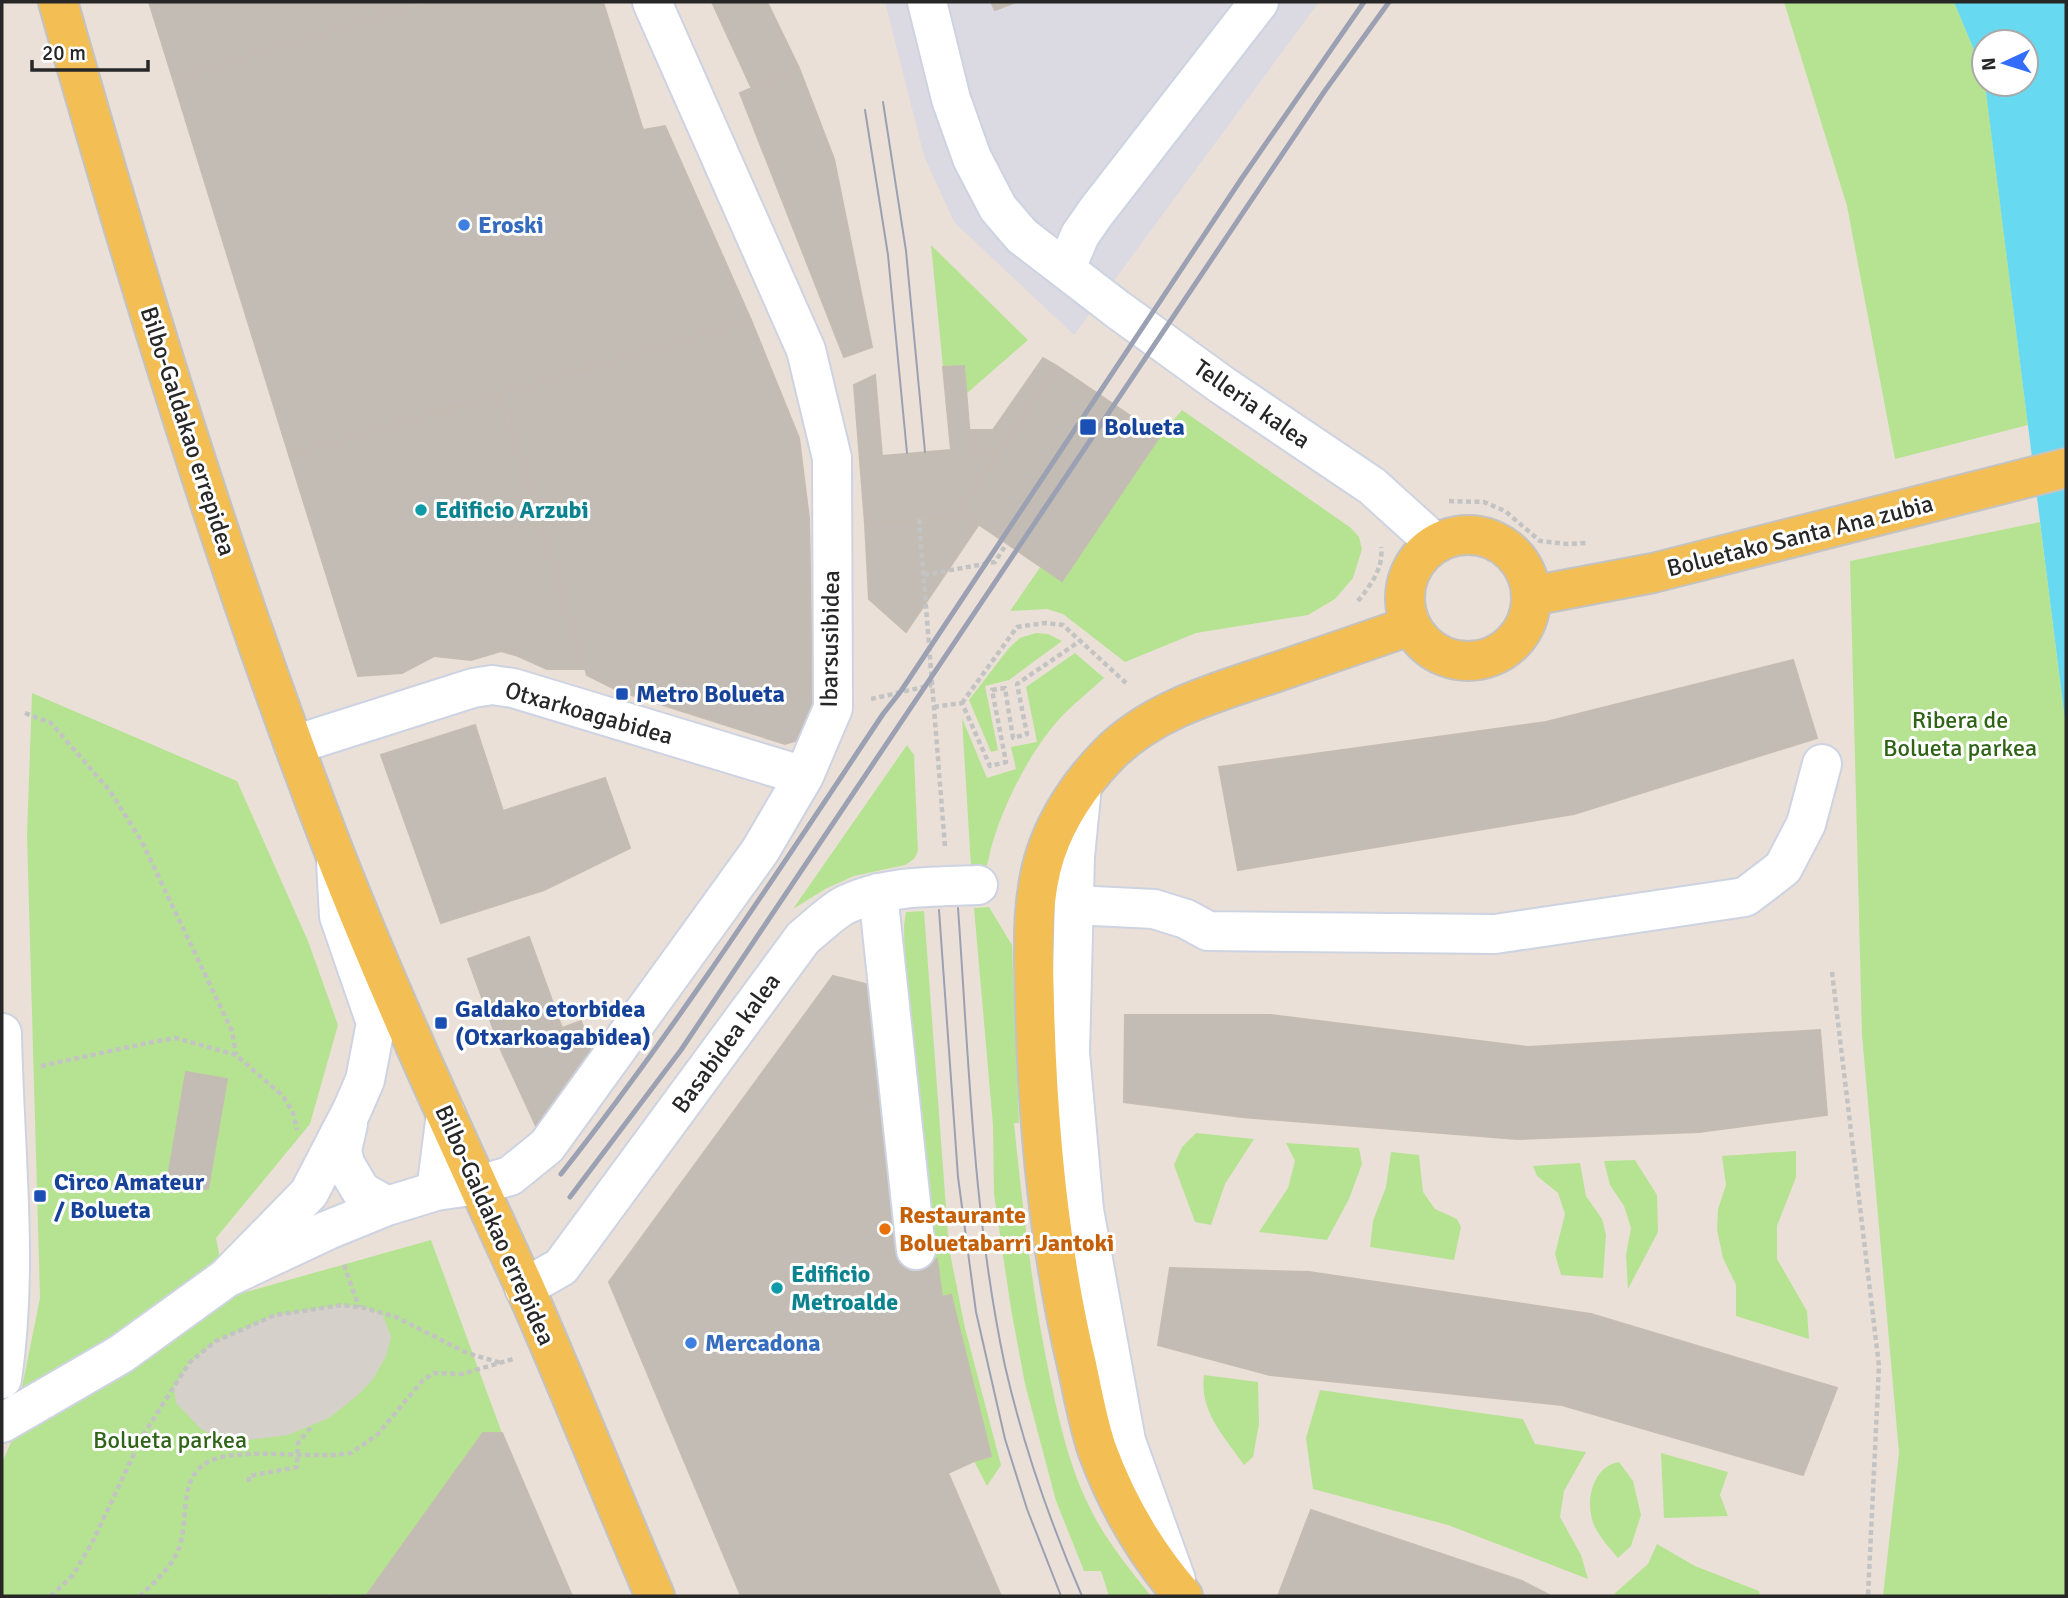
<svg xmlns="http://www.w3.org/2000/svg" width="2068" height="1598" font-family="Signika,sans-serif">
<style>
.industrial{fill:#dbd9e2}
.green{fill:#b6e392}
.plaza{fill:#d6d0cb}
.water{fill:#67daf1}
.building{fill:#c2bcb4;stroke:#c5bcb2;stroke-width:2}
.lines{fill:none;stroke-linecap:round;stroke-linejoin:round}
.minor-casing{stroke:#cdd3e1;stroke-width:42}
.major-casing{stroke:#c3c3c3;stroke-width:42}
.path{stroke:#c3c3c3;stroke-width:4.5;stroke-dasharray:5 3.5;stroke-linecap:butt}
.minor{stroke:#fff;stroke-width:38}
.major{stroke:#f3be54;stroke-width:38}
.tram{stroke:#9ba1b2;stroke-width:2}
.rail{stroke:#9ba1b2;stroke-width:5}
.shop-dot{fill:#3f7fe0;stroke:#fff;stroke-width:2.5}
.transit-dot{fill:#1a4fb4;stroke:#fff;stroke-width:2.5}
.culture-dot{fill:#0f9aa8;stroke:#fff;stroke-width:2.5}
.food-dot{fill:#e8710a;stroke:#fff;stroke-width:2.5}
.labels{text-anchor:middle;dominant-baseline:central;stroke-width:6;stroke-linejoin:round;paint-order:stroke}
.shop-label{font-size:24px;font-weight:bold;fill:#366cbe;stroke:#fff;text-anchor:start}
.street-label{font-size:24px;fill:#272727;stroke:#fff}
.transit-label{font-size:24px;font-weight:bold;fill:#164399;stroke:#fff;text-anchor:start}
.culture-label{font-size:24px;font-weight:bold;fill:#0d838f;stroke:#fff;text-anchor:start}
.park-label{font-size:24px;fill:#2f6417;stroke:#fff}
.food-label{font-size:24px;font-weight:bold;fill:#c56008;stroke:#fff;text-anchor:start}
</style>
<rect width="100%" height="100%" fill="#eae0d8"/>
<!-- industrial -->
<path class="industrial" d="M885,2H1319L1074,335L954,222L924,156Z"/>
<!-- green -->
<path class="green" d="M1784,2H1954L1984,74L2028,425L1895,459L1847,206Z
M931,245L1028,340L966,394L964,366L943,367Z
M1182,410L1351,528L1359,537L1362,549L1353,578L1335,599L1308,615L1196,633L1125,662L1063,614L1047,609L1010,611L1041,566L1062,580L1160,436Z
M2040,522L2066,728V1596H1883L1899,1453L1862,1035L1850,561Z
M1036,633L1048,634L1062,641L1009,680L985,686L998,750L991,752L969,700L1009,648L1020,638Z
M1075,653L1104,678C1091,690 1077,701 1064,714C1029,750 996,817 987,866L971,867L962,718L987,778L1016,769L1011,747L1037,742L1026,687Z
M32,693L237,781L308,941L338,1025L310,1124L216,1238L228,1297L431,1240L502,1433H483L366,1596H333L329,1594L327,1596H2V1463L11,1442L40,1298L27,835Z
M907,745L914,755L918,851L914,859L905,865L854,876L827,888L793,909Z
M989,907L1012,945L1019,1123H1014C1023,1212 1033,1300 1052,1387C1061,1430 1072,1475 1093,1514C1108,1543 1131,1571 1151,1596H1109L1101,1571H1084L1056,1501L1025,1384L1011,1309L994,1194L993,1125L974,908Z
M924,911L949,1248L965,1328L1001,1465L987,1486L974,1461L991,1456L951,1296L942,1297L927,1210L905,988L904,925L906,912Z
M1196,1133L1254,1139L1225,1184L1211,1225L1195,1222L1174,1165L1182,1147Z
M1286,1143L1359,1148L1362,1164L1349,1199L1327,1240L1259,1232L1288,1188L1295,1161Z
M1796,1151V1177L1777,1226V1259L1807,1311L1809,1339L1736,1316V1285L1723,1258L1717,1230L1718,1209L1726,1185L1722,1156Z
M1391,1152L1419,1155L1423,1192L1435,1209L1457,1219L1461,1227L1454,1260L1370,1247L1373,1221L1386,1187Z
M1635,1160L1657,1195L1658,1232L1628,1289L1626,1255L1631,1228L1624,1206L1610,1185L1604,1161Z
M1580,1163L1586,1196L1602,1219L1606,1235L1603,1278L1561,1275L1555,1254L1565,1214L1558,1193L1537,1176L1533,1166Z
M1204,1375L1258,1382L1259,1424L1253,1457L1244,1465C1225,1437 1199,1412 1204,1375Z
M1320,1390L1523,1419L1535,1444L1586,1452L1564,1491L1560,1517L1581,1555L1588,1579L1448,1525L1313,1489L1306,1438Z
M1661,1453L1728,1472L1720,1495L1728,1516L1664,1518Z
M1619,1462L1633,1481L1641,1515L1631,1546L1618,1558C1611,1550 1603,1541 1597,1531C1583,1508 1590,1467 1619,1462Z
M1657,1544L1695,1566L1759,1591L1760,1596H1619L1614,1594L1648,1564Z"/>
<!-- plaza -->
<path class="plaza" d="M342,1305L365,1308L383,1315L391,1337L386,1356L373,1379L359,1394L329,1418L288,1435L247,1440L219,1438L201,1429L176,1403L174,1386L190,1362L216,1341L275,1315Z"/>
<!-- water -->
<path class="water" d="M1954,2H2066V728L1985,84H2026V42H1984V74Z"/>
<!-- building -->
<path class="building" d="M149,2H426L173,79Z
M426,2H603L643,130L665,126L751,320L289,455L173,79Z
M712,2H767L799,68L752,89Z
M991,2H1016L995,10Z
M799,68L834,159L872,347L844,357L740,93Z
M751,320L799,438L809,518L813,724L802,739L785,744L619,691L587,675L500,394Z
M1043,358L1057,366L998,453L971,449L970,430H993Z
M964,366L971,449L998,453L959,511L967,516L865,524L854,385L875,375L882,456L951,450L943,367Z
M1057,366L1160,436L1062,581L959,511Z
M500,394L585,669H547L518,656L501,651L471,660L434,656L402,673L358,676L289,455Z
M967,516L979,524L906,632L869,599L865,524Z
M1793,660L1817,738L1574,814L1238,870L1219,767L1546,722Z
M475,725L503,811L605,778L630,848L544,890L441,923L381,755Z
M529,937L562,1028L501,1050L468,959Z
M833,976L874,986L905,1269L937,1259L942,1297L951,1295L991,1456L974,1461L948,1473L1001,1596H741L609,1282Z
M1125,1015H1271L1528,1047L1820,1030L1827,1115L1699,1132L1517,1139L1242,1117L1124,1102Z
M581,1021L596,1065L541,1137L501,1050Z
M186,1072L227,1079L208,1189L167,1183Z
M1170,1268L1309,1272L1591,1314L1837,1388L1803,1475L1562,1405L1270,1375L1158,1345Z
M483,1433H502L572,1596H366Z
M1311,1510L1522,1581L1551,1596H1278Z"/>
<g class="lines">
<!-- minor casing -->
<g class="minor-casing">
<path id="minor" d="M927,2L951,99L972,158L998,208L1022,236L1117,309L1222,385L1372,486L1435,543
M1066,268L1080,235L1096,212L1259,2
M294,745L473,688L492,685L513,688L804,776
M1082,786L1075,856L1070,1053L1084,1210L1126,1441L1176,1580
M878,893L916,1250
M1074,905L1154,909L1186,919L1208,931L1495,934L1745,897L1783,868L1806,824L1822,764
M2,1033C4,1148 19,1265 2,1379
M348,1124L342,1150L345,1164L361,1191L387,1206
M436,1191L446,1114
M226,1278L328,1230L387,1206L436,1191L478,1185L510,1176L547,1146L760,851L804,776L833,708L832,458L806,350L652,2
M524,1288L561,1267L803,938C817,927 832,911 847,904C887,885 935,887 978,885
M2,1423L121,1354L226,1278L309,1193L352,1110L365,1080L376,1023L339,916L336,863"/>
</g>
<!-- major casing -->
<g class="major-casing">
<path id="major" d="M58,2C139,287 226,572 333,849C391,998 459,1143 525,1288C570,1390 611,1494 655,1596
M1405 598a63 63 0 1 1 126 0a63 63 0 1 1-126 0Z
M1531,596L1653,573L2066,468
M1183,1596C1145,1552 1117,1504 1097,1449C1088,1422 1083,1393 1077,1365C1049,1248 1038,1126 1035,1006C1034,956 1030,901 1046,853C1058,817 1081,783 1108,755C1153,709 1218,692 1277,672C1321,657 1366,641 1410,626"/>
</g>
<!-- path -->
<path class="path" d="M1449,501L1484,502L1505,511L1540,541L1567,544L1587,543
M919,519L945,847
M924,575L995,562L1007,543
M1358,601C1370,586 1384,568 1381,547
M871,699L932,685
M962,703L1017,627L1045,623L1063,625L1126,683
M934,707L962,703L990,766L1006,762L992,690L1005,688L1013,738L1027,734L1017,684L1080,641
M25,713L51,723L110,791L142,842L232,1031L236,1055
M1832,972L1879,1366L1868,1596
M41,1066L152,1042L176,1038L236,1055L283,1096L293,1113L297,1130
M344,1265L359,1307
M249,1482V1476L297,1467L298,1443L312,1426
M51,1596L73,1575L92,1543L142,1437L180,1377L190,1362L216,1341L275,1315L342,1305L365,1308L396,1317L467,1353L501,1363
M140,1596C153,1583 170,1569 178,1551C192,1515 172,1465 227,1456C261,1451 299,1456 334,1455L351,1453L377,1435L423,1380L434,1373L462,1374L513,1359"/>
<!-- minor -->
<use href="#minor" class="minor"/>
<!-- major -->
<use href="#major" class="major"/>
<!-- tram -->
<path class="tram" d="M883,102L906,251L925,452
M865,110L888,255L907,453
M958,908C969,1061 973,1216 1005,1366C1023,1445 1050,1522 1082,1596
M939,910L958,1177L976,1312L1005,1439L1027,1509L1061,1596"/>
<!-- rail -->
<path class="rail" d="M561,1174C677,1027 779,870 883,714L901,691L1242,178L1364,2
M570,1197L681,1050L1324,92L1389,2"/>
</g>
<!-- markers -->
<g class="shop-dot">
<circle cx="464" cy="225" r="7"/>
<circle cx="691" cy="1343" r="7"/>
</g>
<g class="transit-dot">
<rect x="1079" y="418" width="18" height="18" rx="3.5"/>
<rect x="615" y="687" width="14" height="14" rx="3.5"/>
<rect x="434" y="1016" width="14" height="14" rx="3.5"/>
<rect x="33" y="1189" width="14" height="14" rx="3.5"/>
</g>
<g class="culture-dot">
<circle cx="421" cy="510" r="7"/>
<circle cx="777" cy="1288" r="7"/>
</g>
<circle class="food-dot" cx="885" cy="1229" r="7"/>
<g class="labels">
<!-- shop labels -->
<g class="shop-label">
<text x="478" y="225">Eroski</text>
<text x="705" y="1343">Mercadona</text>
</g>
<!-- street labels -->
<g class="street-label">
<text transform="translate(1252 404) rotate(35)">Telleria kalea</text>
<text transform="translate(188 431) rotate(72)">Bilbo-Galdakao errepidea</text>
<text transform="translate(1800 536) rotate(-14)">Boluetako Santa Ana zubia</text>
<text transform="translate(830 639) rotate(-89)">Ibarsusibidea</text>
<text transform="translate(589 713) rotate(16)">Otxarkoagabidea</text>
<text transform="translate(726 1043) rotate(-54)">Basabidea kalea</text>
<text transform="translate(495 1225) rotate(66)">Bilbo-Galdakao errepidea</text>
</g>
<!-- transit labels -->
<g class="transit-label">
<text x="1104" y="427">Bolueta</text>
<text x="636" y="694">Metro Bolueta</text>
<text x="455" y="1009">Galdako etorbidea<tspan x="455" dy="28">(Otxarkoagabidea)</tspan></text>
<text x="54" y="1182">Circo Amateur<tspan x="54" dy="28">/ Bolueta</tspan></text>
</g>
<!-- culture labels -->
<g class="culture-label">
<text x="435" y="510">Edificio Arzubi</text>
<text x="791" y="1274">Edificio<tspan x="791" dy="28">Metroalde</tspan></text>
</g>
<!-- park labels -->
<g class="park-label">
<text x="1960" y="720">Ribera de<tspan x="1960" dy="28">Bolueta parkea</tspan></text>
<text x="170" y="1440">Bolueta parkea</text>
</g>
<!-- food labels -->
<g class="food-label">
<text x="899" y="1215">Restaurante<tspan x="899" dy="28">Boluetabarri Jantoki</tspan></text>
</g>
</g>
<!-- border -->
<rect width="2068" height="1598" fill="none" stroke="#272727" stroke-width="7"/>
<!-- north arrow -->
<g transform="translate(2005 63) rotate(266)"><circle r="33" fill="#ffffff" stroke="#a9a9a9" stroke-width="2"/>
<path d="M0-5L12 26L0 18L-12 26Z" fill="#326dfe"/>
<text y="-10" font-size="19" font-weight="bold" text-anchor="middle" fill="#272727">N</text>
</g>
<!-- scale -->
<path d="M32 60v10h116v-10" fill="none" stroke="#272727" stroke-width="3.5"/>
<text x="42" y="60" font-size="21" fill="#272727" stroke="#ffffff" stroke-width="5" paint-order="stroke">20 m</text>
</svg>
